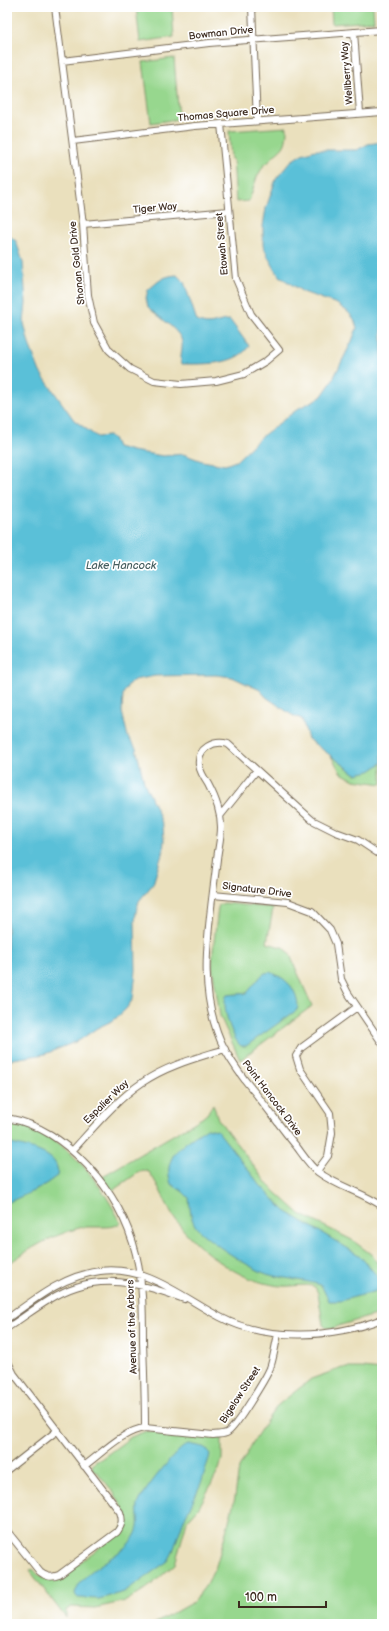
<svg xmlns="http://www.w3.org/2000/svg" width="389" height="1631" font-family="'Balsamiq Sans',sans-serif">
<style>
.green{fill:#97d78e;stroke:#698056}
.water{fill:#5ac0d8;stroke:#4a757b}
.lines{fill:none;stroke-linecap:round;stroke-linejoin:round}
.minor-casing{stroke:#786a56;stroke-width:8}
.minor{stroke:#fff;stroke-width:6}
.labels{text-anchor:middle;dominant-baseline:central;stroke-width:3.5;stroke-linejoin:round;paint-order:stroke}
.street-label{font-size:10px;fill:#3b2a1e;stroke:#fff}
.water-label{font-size:11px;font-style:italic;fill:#465e5f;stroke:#fff}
</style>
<rect width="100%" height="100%" fill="#fff"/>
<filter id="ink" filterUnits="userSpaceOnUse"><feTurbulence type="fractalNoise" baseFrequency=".025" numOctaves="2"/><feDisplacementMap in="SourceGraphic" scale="8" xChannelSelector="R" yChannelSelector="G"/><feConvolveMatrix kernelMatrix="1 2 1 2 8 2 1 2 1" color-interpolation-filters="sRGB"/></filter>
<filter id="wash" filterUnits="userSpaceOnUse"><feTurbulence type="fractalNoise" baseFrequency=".012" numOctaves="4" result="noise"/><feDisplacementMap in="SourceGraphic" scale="16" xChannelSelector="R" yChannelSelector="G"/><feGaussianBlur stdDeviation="0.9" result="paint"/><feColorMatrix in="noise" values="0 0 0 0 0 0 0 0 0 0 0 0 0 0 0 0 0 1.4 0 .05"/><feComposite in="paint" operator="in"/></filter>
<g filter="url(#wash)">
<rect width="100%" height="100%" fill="#eae0bd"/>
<!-- green -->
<path class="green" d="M136,7H172L174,37L140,42Z
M331,7H373L374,21L332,24Z
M174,58L179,119L151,123L143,62Z
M287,127C287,153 280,146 267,164L265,163L257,177L249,201L236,202L233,159H231L229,131Z
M331,756L356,774L382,763V784L354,780L341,773Z
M224,903L273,908L267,943L285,948L290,955L312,1006L240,1060L220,1016L215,984L212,966L213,950L218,908L219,905Z
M213,1104L218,1119L268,1185L300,1214L352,1240L372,1255L382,1270V1313L341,1325C335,1328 328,1331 323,1325L318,1293L315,1287C306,1283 292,1287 282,1286C276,1286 270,1284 264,1283C234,1276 193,1246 176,1220C166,1205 160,1187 149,1172L142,1170L112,1191L101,1177L202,1118L207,1114Z
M7,1122C61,1130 98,1177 121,1223C113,1230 90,1225 79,1228C51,1236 30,1248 7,1265Z
M342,1368H362L382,1370V1624H154L193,1602L207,1584L216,1566L228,1525L235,1497L239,1468L256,1437L269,1417L278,1405L311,1379Z
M146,1431L213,1438L222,1436V1459L219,1470L198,1509L187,1521L175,1564L150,1586L126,1601L95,1608L72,1607L66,1610V1618L30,1571L33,1569C40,1578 47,1582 58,1579L121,1531C135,1512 109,1488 98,1473L93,1471L92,1466L95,1462L101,1459L131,1437Z"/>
<!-- water -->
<path class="water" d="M382,142V288L379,292L382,295V763L370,771L356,774L308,739L302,719L292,715L266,697L260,690L232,677L216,675L155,676L134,680L128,685L123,694L122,712L128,737L136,748L144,782L158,813L163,826L164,841L163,851L153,884L139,901L136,912L135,922L136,970L133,999L126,1009L114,1020L97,1028L80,1040L45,1054L7,1060V234L16,241L23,262L26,303L24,323L29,344L40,372L74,420L97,437L109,436L113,438L117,447L132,451L163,456L183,454L202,461L225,465L236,461L261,437L299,408L321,397L331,383L352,341L357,328L354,319L348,312L337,304L303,292L279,276L268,257L263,245V226L266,208L276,179L291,161L302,154L315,150H357L368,144Z
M177,275L184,282L197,321C211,328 216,320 230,320L249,346C236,366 202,364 182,364C179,357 183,350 182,342C181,331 156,315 148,307L146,298L148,290C159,281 162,276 177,275Z
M271,972C276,975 284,978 288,983C294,988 300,1002 297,1010L246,1046H241C232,1039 220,1003 227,995L247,993L262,975L265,973Z
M207,1128L217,1130L260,1185L285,1211L359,1255L379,1278L381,1285L376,1291L340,1301H329L321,1285C304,1280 287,1279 270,1275C254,1271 206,1240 196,1227C190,1218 190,1208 189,1198L182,1191L171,1184C161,1154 186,1143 207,1128Z
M7,1143C23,1147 63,1152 57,1176L40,1188L7,1203Z
M188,1444L203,1447L208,1450L210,1455L202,1481L183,1522L172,1554L168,1561L124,1592L99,1599L78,1598L76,1596L75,1593C83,1567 120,1559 134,1537C142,1524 136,1517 138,1505C141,1493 177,1448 188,1444Z"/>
</g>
<g filter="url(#ink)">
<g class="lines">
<!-- minor casing -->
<g class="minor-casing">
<path id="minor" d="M55,7L83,224L88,295L94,323L109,350L130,369L154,381L181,384L216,381L244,374L266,361L279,350L251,314L236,279L221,124
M252,7L257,121
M354,32L360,113
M62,61L209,43L382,30
M73,141L195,126L382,112
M83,224L229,211
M220,816L257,770
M382,856L358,840L336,832L312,820L228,744C214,740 197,748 199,765C200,771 204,778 208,784C215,797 221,811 221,827C221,838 218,849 217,859C210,923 194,990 225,1050C233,1064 242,1077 252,1089C268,1108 281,1128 297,1147C303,1155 310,1166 318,1172C338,1187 362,1192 382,1206
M213,895L288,902L312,911L330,930L336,944L341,979L348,993L382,1043
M7,1118C40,1124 64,1141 87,1165C110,1190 128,1221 136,1254C143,1283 143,1313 143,1342C144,1371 145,1399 145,1428
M73,1150C94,1127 116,1100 143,1082C168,1065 197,1058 225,1049
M317,1171L328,1156L332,1133L330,1113L300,1069L296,1056L301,1048L357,1007
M7,1319C36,1298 63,1276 100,1271C146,1265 182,1297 220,1317C267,1342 333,1338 382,1319
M7,1328C29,1314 51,1295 76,1287C112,1275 150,1286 184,1299
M7,1360L14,1374L120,1512C123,1520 122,1525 117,1532L59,1575C51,1578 46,1577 40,1572L7,1531
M84,1466C102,1453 124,1430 145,1428L213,1435C218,1434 224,1435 228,1432C236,1427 266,1378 270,1368C274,1357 275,1345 278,1335
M7,1470L58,1430"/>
</g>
<!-- minor -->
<use href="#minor" class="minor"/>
</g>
</g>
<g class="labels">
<!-- street labels -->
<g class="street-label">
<text transform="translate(221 33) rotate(-6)">Bowman Drive</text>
<text transform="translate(347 73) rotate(-95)">Wellberry Way</text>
<text transform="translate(226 114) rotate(-5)">Thomas Square Drive</text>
<text transform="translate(155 208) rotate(-5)">Tiger Way</text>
<text transform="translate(222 244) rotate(-95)">Etowah Street</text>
<text transform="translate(77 263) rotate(-96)">Shonan Gold Drive</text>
<text transform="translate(257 890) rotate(7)">Signature Drive</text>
<text transform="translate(272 1098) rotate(53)">Point Hancock Drive</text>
<text transform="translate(106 1102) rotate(-44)">Espalier Way</text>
<text transform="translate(132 1327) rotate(-92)">Avenue of the Arbors</text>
<text transform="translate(240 1395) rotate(-57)">Bigelow Street</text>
</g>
<!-- water labels -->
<g class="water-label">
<text x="121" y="565">Lake Hancock</text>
</g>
</g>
<!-- margin -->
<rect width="389" height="1631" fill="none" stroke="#fff" stroke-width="24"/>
<!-- scale -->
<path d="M239 1601v6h87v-6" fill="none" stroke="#3b2a1e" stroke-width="2"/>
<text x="245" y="1601" font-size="12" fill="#3b2a1e" stroke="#ffffff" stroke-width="3" paint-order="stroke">100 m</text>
</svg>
